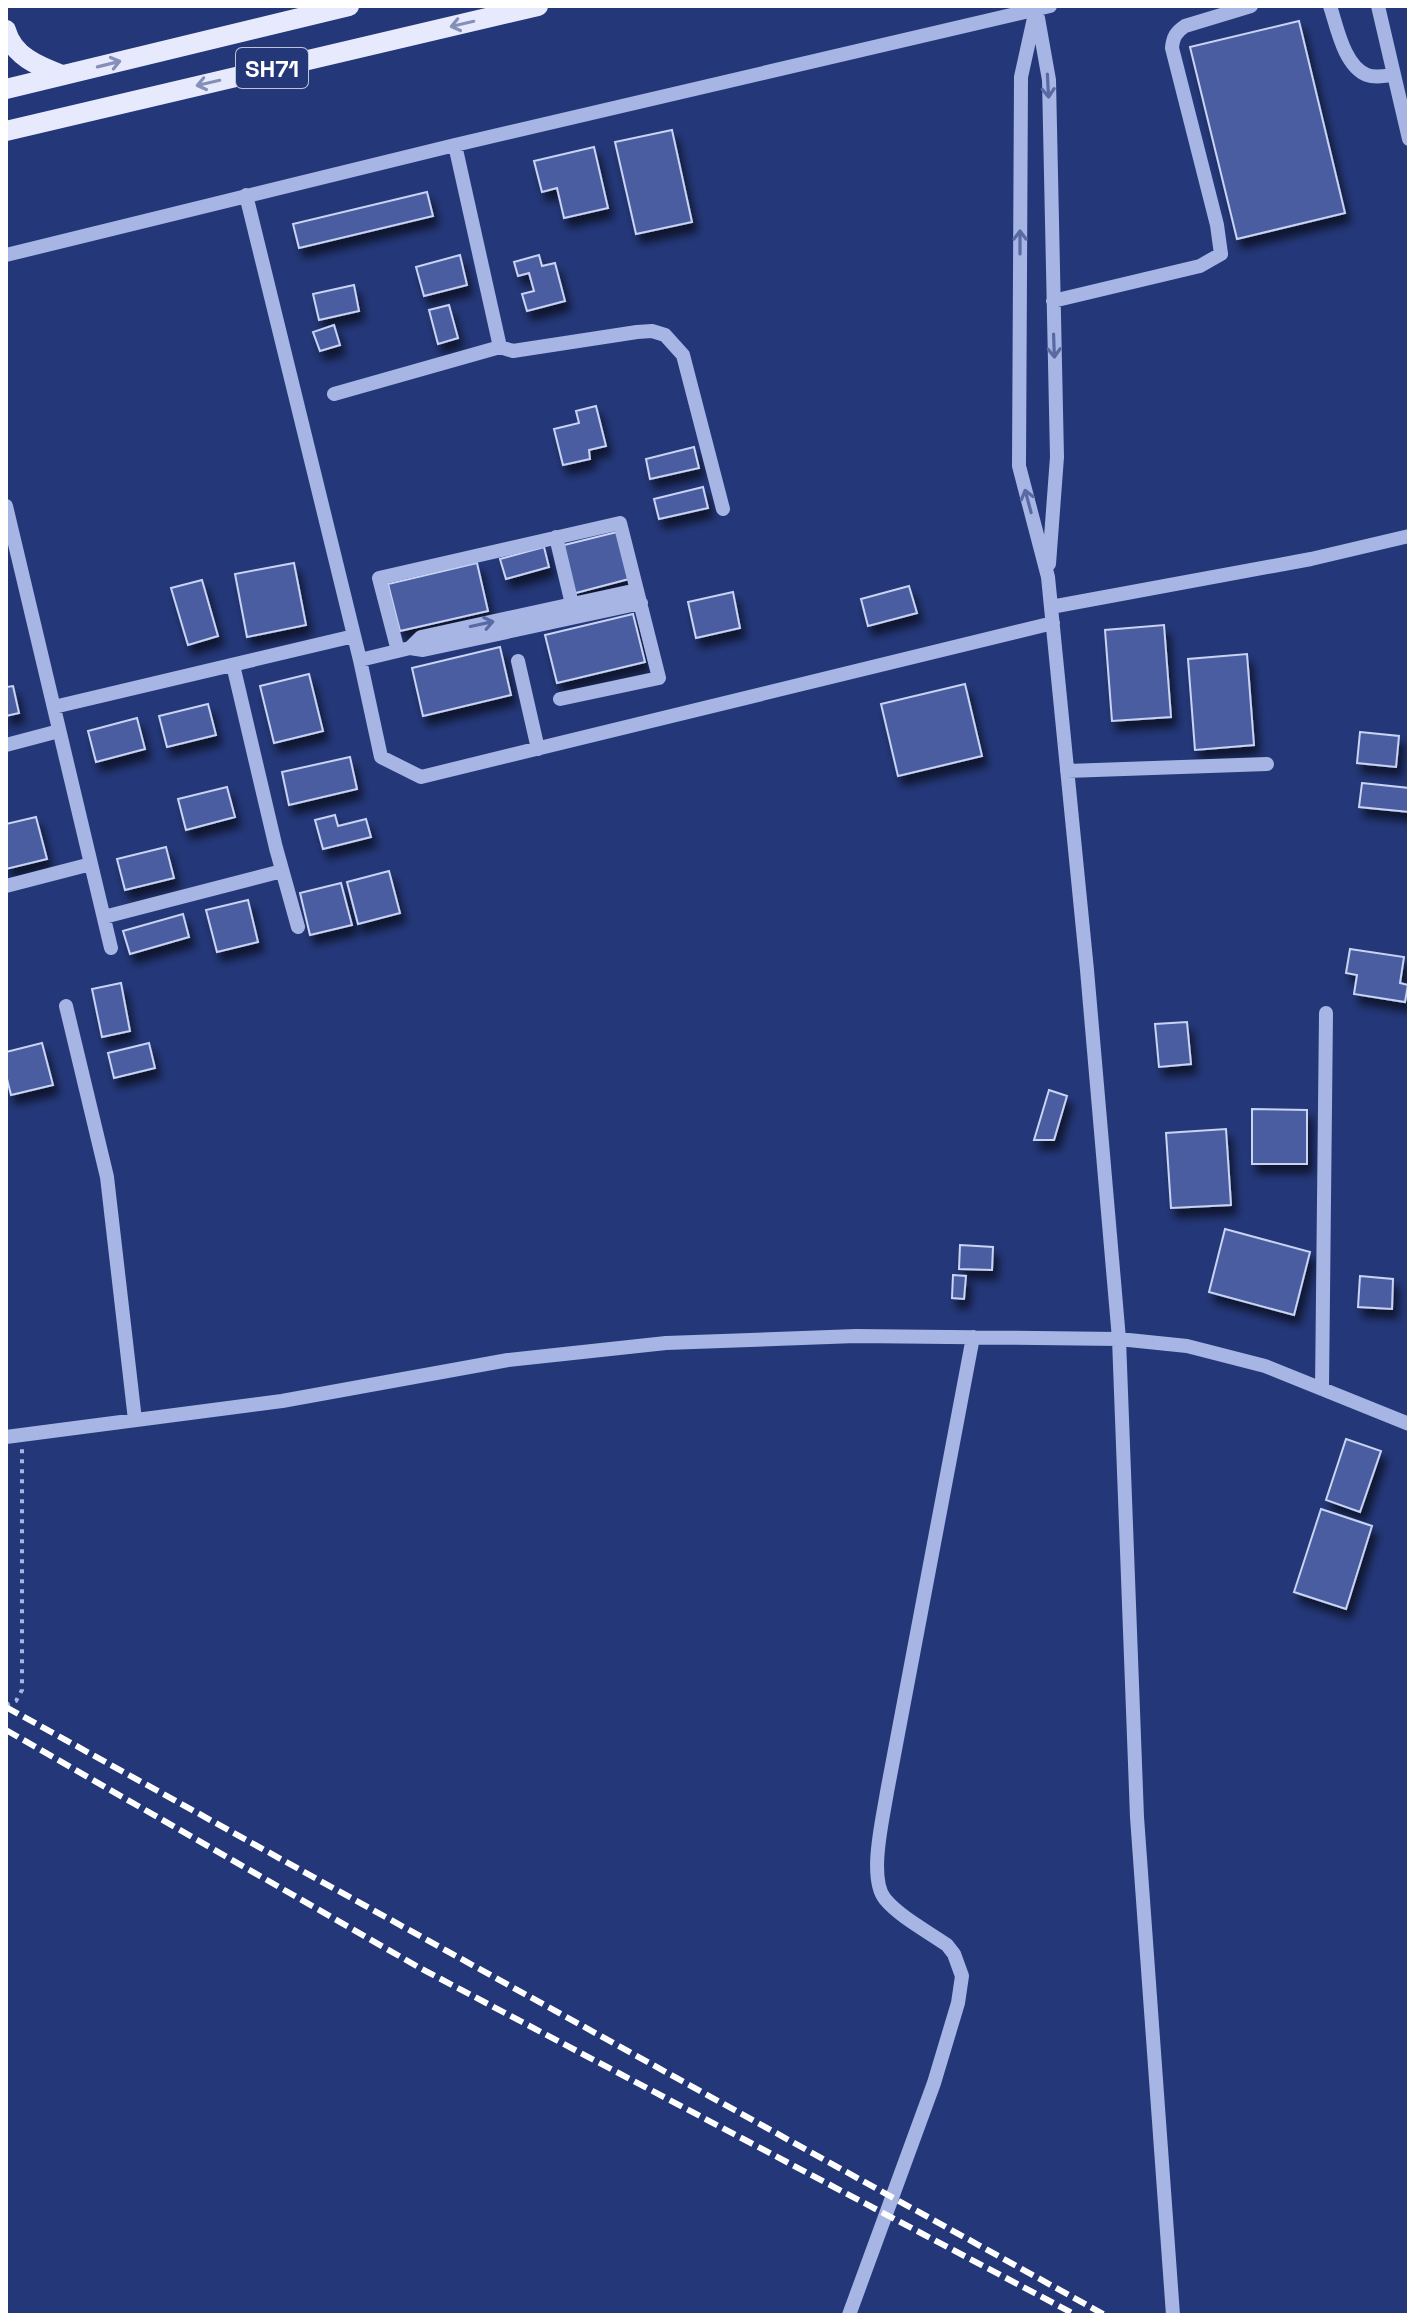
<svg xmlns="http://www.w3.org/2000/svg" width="1415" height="2321" font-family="'Space Grotesk',sans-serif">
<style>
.building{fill:#495da0;stroke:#c9d3f3;stroke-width:2;filter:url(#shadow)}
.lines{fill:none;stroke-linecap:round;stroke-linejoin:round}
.path{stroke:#a6b5e3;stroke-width:4;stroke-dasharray:4 6;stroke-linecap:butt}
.minor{stroke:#a6b5e3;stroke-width:14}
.major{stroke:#e6eafc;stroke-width:20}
.rail{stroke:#fff;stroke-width:6;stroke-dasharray:14 6;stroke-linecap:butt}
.oneway{stroke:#8590ba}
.oneway2{stroke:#5869a3}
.labels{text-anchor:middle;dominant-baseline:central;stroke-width:7;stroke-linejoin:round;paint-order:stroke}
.shield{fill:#243778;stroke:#bdc3d6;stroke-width:2}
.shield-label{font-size:24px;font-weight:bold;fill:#fff}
</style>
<defs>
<filter id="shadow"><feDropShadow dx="5" dy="9" stdDeviation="4" flood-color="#0009"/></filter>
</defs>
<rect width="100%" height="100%" fill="#243778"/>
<!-- building -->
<path class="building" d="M1299,21L1345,213L1237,239L1190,47Z
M672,130L692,222L636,234L615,142Z
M594,147L608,208L564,218L557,188L542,192L534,161Z
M427,192L433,216L299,248L293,224Z
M460,255L467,285L424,296L416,267Z
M539,255L542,266L555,263L565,301L527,311L522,294L534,291L529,273L518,276L514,262Z
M354,285L359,311L319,320L313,294Z
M449,305L458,338L438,344L429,310Z
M334,325L340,345L320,351L313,332Z
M596,406L606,446L589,450L590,459L563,465L554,429L579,423L576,411Z
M694,447L699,468L650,479L646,459Z
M703,487L708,508L659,519L654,499Z
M617,532L629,579L572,594L560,546Z
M544,547L549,567L506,579L500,559Z
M294,563L306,625L247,637L235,574Z
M477,563L488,611L400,631L388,584Z
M202,580L218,636L188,645L171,588Z
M909,586L917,613L868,626L861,599Z
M733,592L740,628L696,638L688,602Z
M633,614L645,662L557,683L545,635Z
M1164,625L1171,717L1112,721L1105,630Z
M500,647L511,695L423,716L412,668Z
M1247,654L1254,745L1195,750L1188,659Z
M309,674L323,731L274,743L260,686Z
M965,684L982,756L898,776L881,704Z
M13,686L19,713L6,716V687Z
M208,704L216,735L167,747L159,716Z
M137,718L145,749L96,762L88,731Z
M1360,732L1399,736L1396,767L1357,763Z
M350,757L357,789L289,805L282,772Z
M1362,783L1409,788V812L1359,807Z
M227,787L235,817L186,830L178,799Z
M335,815L338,826L366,819L371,837L323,849L315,820Z
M36,817L47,859L6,869V824Z
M166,847L174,878L125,890L117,859Z
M389,871L400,913L358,924L347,882Z
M341,883L352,925L310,935L300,893Z
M248,900L258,942L217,952L206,910Z
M183,914L189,937L130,954L123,931Z
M1350,949L1404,957L1400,983L1408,985L1405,1002L1354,994L1357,975L1346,973Z
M121,983L130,1031L102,1037L92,989Z
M1187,1022L1191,1064L1159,1067L1155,1024Z
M42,1043L53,1085L11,1095L6,1075V1052Z
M149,1043L155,1068L114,1078L108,1053Z
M1049,1090L1067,1096L1054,1140H1034Z
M1252,1109L1307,1110V1164H1252Z
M1226,1129L1231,1205L1171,1208L1166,1133Z
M1225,1229L1310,1252L1294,1315L1209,1292Z
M960,1245L993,1247L992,1270L959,1269Z
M953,1275L966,1276L964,1299L952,1298Z
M1360,1276L1393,1279L1392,1309L1358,1307Z
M1346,1439L1381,1451L1360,1512L1326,1500Z
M1321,1509L1372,1526L1346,1609L1294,1592Z"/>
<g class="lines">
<!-- path -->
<path class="path" d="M6,1705L16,1701L22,1690V1449"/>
<!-- minor -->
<path class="minor" d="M1330,6C1337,27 1344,66 1367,75C1375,78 1385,76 1393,75
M1378,6L1409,139
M1036,9L1021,77L1019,466L1048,577L1087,970L1119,1339L1137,1817L1173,2315
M1038,18L1049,80L1057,457L1049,564
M455,145L500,347L513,351L637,332L652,331L665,335L683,355L723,509
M246,195L360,660L381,757L421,777L1053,623
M6,255L455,145L1050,6
M1053,301L1200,266L1221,254L1217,225L1172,48C1173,37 1176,32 1185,26L1251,6
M334,394L500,347
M6,506L111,948
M556,537L572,604
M1051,607L1311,559L1409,536
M410,648L421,637L637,590
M398,651L379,578L620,523L659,678L560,699
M360,660L410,648L423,650L641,603
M518,661L538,749
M233,665L276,848L298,927
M54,707L354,636
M6,745L59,731
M1067,771L1267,764
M6,886L91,864
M104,917L282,871
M66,1006L107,1177L135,1420
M1322,1389L1326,1013
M6,1437L282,1401L508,1360L666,1343L856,1336L1119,1339L1187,1346L1265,1366L1409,1424
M849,2315L934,2083L958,2003L962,1976L954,1954L947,1945C927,1931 900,1917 885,1899C868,1878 883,1818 887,1792L973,1337"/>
<!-- major -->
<path class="major" d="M6,30C13,56 38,66 62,75
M6,89L349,6
M6,131L538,6"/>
<!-- rail -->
<path class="rail" d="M6,1707L1105,2315
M6,1730L420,1968L1076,2315"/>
</g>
<!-- one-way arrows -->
<defs><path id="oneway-shaft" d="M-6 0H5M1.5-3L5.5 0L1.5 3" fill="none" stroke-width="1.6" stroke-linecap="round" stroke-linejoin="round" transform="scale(2)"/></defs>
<g class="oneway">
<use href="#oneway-shaft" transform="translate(462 24) rotate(167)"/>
<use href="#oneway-shaft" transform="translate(109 64) rotate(-14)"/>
<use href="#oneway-shaft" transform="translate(208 83) rotate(167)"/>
</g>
<g class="oneway2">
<use href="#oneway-shaft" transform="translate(1048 86) rotate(87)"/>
<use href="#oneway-shaft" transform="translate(1020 242) rotate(-90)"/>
<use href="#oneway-shaft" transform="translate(1054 346) rotate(88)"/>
<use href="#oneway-shaft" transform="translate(1028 501) rotate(-105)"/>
<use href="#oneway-shaft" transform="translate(482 624) rotate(-12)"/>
</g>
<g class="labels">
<!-- shield labels -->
<rect class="shield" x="236" y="48" width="72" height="40" rx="6"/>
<g class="shield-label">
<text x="272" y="68">SH71</text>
</g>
</g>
<!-- border -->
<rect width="1415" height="2321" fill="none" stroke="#ffffff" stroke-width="16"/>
</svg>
